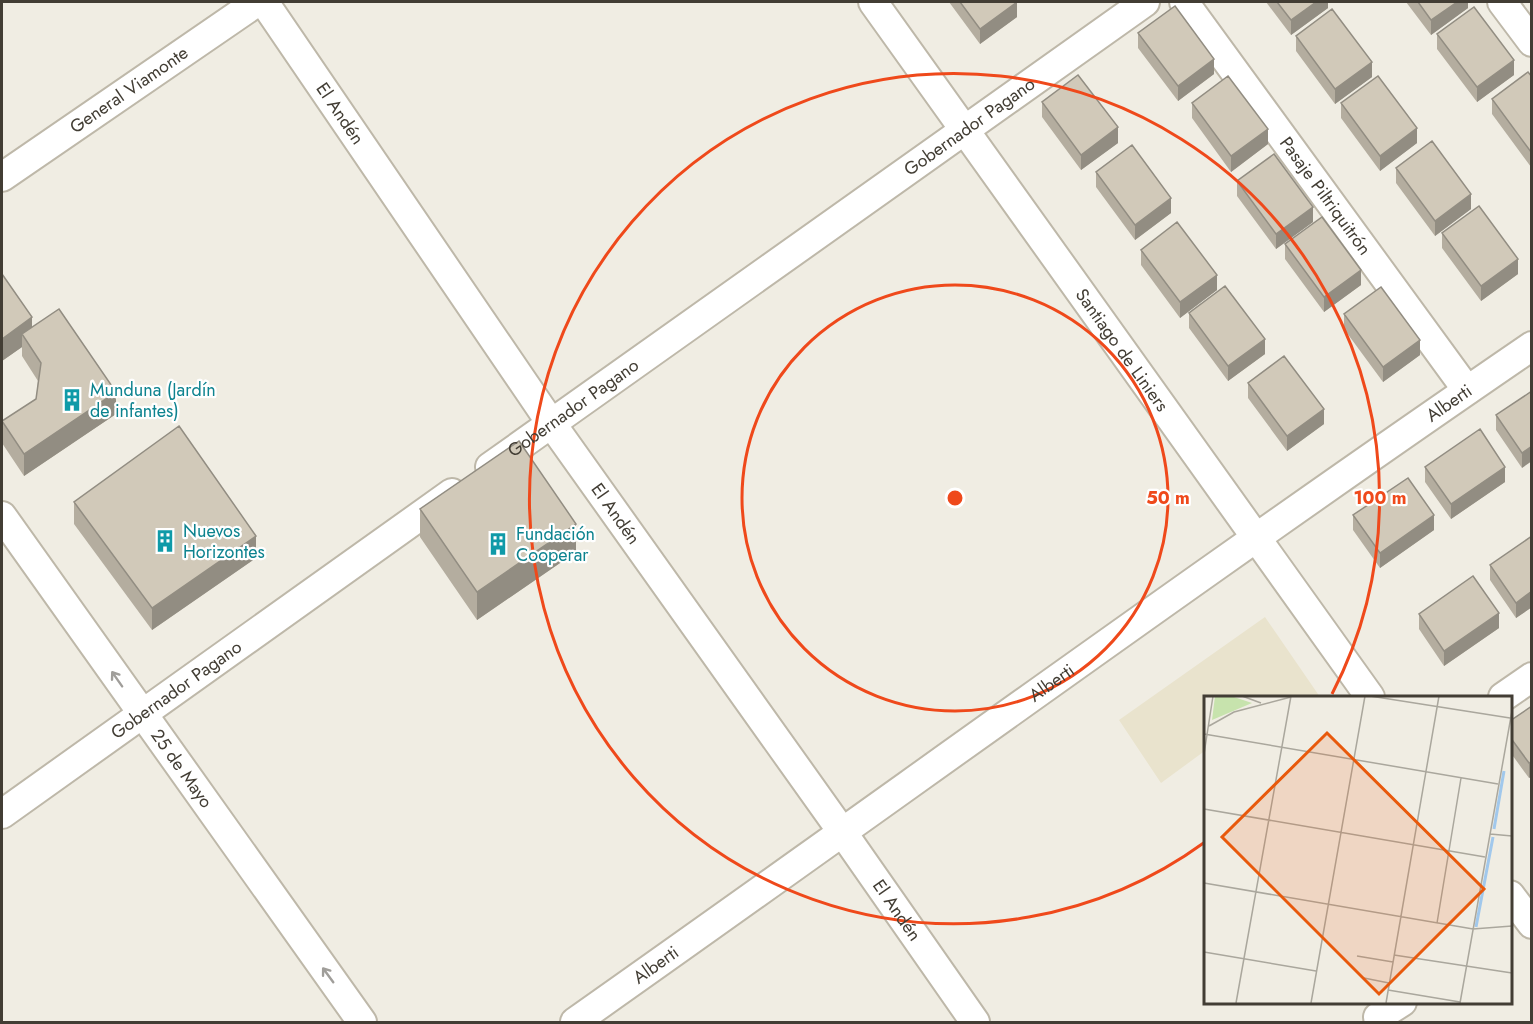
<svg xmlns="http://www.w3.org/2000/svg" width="1533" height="1024" font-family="Jost,sans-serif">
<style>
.education{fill:#e9e3cd}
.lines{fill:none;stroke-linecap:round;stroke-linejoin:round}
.minor-casing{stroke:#beb8a9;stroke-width:32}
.minor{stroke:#fff;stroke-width:28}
.wall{fill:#b4ad9f}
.shaded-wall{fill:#928d82}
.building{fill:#d1c9b9;stroke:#928d82;stroke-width:1.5}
.oneway{stroke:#a09e9a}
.ring{fill:none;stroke:#ef491b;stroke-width:3}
.labels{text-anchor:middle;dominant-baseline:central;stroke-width:4.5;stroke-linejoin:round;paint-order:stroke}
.street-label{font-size:18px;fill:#423d34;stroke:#fff}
.culture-label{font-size:18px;fill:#0d838f;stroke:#fff;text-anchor:start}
.inset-river{fill:none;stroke:#a1c8ec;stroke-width:3}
.inset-road{fill:none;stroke:#aaa79d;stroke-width:1.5}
.view{fill:#e8590c;fill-opacity:0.15;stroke:#e8590c;stroke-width:3}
.inset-edge{fill:none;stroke:#423d34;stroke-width:3}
.centre{fill:#ef491b;stroke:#fff;stroke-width:3}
.ring-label{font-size:18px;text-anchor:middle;font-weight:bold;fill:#ef491b;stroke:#fff;stroke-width:4.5;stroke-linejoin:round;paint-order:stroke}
</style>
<rect width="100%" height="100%" fill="#f0ede3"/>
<!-- education -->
<path class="education" d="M1265,617L1320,697H1206V750L1161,783L1119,720Z"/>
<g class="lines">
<!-- minor casing -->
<g class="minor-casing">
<g id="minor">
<path id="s1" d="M264,2L551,423L843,833L975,1022"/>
<path id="s2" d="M873,2L1370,697"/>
<path id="s3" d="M1184,2L1467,390"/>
<path d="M1502,2L1532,42"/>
<path id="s4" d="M2,177L257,2"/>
<path id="s5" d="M490,467L1145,2"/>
<path id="s6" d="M2,516L362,1022"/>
<path d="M1503,697L1532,677"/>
<path id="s7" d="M2,814L452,493"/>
<path d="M1510,895L1532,924"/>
<path d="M1378,1017L1402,1002"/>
<path id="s8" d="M575,1022C894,797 1209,567 1532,346"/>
</g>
</g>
<!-- minor -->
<use href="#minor" class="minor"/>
</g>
<!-- wall -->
<path class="wall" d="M949,2H1016L1017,17L980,44Z
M1266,2H1328V8L1291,35Z
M1406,2H1468V8L1431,35Z
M1138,33L1214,74L1178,101L1138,48Z
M1437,34L1514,75L1477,102L1437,49Z
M1296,36L1372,77L1335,104L1296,51Z
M1532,77L1531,167L1492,114V99Z
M1042,102L1118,143L1081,170L1042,117Z
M1192,103L1268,144L1231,172L1192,118Z
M1341,103L1417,143L1380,171L1341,118Z
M1396,168L1471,209L1435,236L1396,183Z
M1096,172L1171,213L1135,240L1096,187Z
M1237,181L1313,222L1276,249L1237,196Z
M1442,233L1518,274L1481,301L1442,248Z
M1285,244L1361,285L1324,312L1285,259Z
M1141,250L1217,290L1180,318L1141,265Z
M2,274L32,327L116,414L24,476L2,443V421L36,399L38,381L22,356V347L2,361Z
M1189,313L1265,354L1228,381L1189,328Z
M1344,314L1420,355L1383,382L1344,329Z
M1248,383L1324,424L1287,451L1248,398Z
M1532,391L1522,468L1496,430V415Z
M1425,467L1505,482L1451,519L1425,482Z
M74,502L256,558L152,630L74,524Z
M420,509L576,552L477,620L420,537Z
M1353,515L1434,530L1380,568L1353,530Z
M1532,536V607L1516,618L1490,580V565Z
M1419,614L1499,628L1444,666L1419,629Z
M1532,706V776L1529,778L1510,752V721Z"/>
<!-- shaded-wall -->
<path class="shaded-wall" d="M1017,2V17L980,44V29Z
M1316,2H1328V8L1291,35V20Z
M1457,2H1468V8L1431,35V20Z
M1214,59V74L1178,101V86Z
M1514,60V75L1477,102V87Z
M1372,62V77L1335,104V89Z
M1118,127V143L1081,170V155Z
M1417,128V143L1380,171V156Z
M1268,129V144L1231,172V156Z
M1471,194V209L1435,236V221Z
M1171,198V213L1135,240V225Z
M1313,207V222L1276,249V234Z
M1518,259V274L1481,301V286Z
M1361,270V285L1324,312V297Z
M1217,275V290L1180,318V302Z
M32,317V339L22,334V347L2,361V339Z
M1265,339V354L1228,381V366Z
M1420,340V355L1383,382V367Z
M116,392V414L24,476V454Z
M1324,409V424L1287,451V436Z
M1532,446V461L1522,468V453Z
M1505,467V482L1451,519V504Z
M1434,515V530L1380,568V553Z
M576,524V552L477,620V592Z
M256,536V558L152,630V608Z
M1532,591V607L1516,618V603Z
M1499,613V628L1444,666V651Z
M1532,761V776L1529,778V763Z"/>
<!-- building -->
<path class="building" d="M960,2H1017L980,29Z
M1277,2H1316L1291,20Z
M1418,2H1457L1431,20Z
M1175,6L1214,59L1178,86L1138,33Z
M1474,7L1514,60L1477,87L1437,34Z
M1332,9L1372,62L1335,89L1296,36Z
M1528,72L1532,77L1531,152L1492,99Z
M1078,75L1118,127L1081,155L1042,102Z
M1228,76L1268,129L1231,156L1192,103Z
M1378,76L1417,128L1380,156L1341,103Z
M1432,141L1471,194L1435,221L1396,168Z
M1132,145L1171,198L1135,225L1096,172Z
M1274,154L1313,207L1276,234L1237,181Z
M1479,206L1518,259L1481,286L1442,233Z
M1322,217L1361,270L1324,297L1285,244Z
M1177,222L1217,275L1180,302L1141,250Z
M2,274L32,317L2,339Z
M1225,286L1265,339L1228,366L1189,313Z
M1381,287L1420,340L1383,367L1344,314Z
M59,309L116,392L24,454L2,421L36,399L41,363L22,334Z
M1284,356L1324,409L1287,436L1248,383Z
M1532,391V446L1522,453L1496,415Z
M179,426L256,536L152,608L74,502Z
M1480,429L1505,467L1451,504L1425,467Z
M519,441L576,524L477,592L420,509Z
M1408,478L1434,515L1380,553L1353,515Z
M1532,536V591L1516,603L1490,565Z
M1473,576L1499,613L1444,651L1419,614Z
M1532,706V761L1529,763L1510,737V721Z"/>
<!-- one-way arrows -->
<defs><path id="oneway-shaft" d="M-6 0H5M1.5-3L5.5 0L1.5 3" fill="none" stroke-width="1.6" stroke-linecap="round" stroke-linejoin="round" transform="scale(1.5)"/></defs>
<g class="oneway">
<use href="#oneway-shaft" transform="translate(117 679) rotate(-125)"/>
<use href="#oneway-shaft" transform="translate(328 975) rotate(-126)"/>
</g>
<!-- distance rings -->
<g class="ring">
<circle cx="955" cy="498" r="213"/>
<path d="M1205 842A425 425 0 1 1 1332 694"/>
</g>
<!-- icons -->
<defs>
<g id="building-bare" transform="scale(1.8)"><path d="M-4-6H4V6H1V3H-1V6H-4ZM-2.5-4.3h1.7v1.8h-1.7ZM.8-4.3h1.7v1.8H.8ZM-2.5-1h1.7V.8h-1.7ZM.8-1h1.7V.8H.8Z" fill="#0f9aa8" stroke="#fff" stroke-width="2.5" paint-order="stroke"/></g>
</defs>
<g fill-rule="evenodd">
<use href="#building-bare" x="72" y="400"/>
<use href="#building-bare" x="165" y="541"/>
<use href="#building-bare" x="498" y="544"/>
</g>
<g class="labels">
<!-- street labels -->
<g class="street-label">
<text stroke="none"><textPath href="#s4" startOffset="154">General Viamonte</textPath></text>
<text stroke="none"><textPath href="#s1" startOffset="135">El Andén</textPath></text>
<text stroke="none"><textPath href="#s5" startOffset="588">Gobernador Pagano</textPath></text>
<text stroke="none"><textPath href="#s3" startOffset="240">Pasaje Piltriquitrón</textPath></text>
<text stroke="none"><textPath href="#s2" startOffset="428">Santiago de Liniers</textPath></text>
<text stroke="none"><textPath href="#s8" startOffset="1071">Alberti</textPath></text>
<text stroke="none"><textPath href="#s5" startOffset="102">Gobernador Pagano</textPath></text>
<text stroke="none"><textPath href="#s1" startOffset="621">El Andén</textPath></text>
<text stroke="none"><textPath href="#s8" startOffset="585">Alberti</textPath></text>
<text stroke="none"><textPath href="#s7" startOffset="214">Gobernador Pagano</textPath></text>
<text stroke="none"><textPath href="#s6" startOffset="310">25 de Mayo</textPath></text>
<text stroke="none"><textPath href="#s1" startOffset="1107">El Andén</textPath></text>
<text stroke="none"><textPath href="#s8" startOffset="99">Alberti</textPath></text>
</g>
<!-- culture labels -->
<g class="culture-label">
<text x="90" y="390">Munduna (Jardín<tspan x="90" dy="21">de infantes)</tspan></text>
<text x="183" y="531">Nuevos<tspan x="183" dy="21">Horizontes</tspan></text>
<text x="516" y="534">Fundación<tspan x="516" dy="21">Cooperar</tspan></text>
</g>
</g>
<!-- overview -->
<g transform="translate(1204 696)">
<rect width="308" height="308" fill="#f0ede3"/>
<path d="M11,0H27L48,7L8,24Z" fill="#c7e3ad"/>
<path class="inset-river" d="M290,133L300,75M272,231L289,141"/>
<path class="inset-road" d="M38,0L57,7M166,0L306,22M5,30L30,16L87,1M0,38L294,88M0,58L9,0M0,113L281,161M286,138L308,140M0,187L269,233L308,230M233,227L257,82M0,256L112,275M190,259L308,277M153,260L189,266M160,282L185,287M184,294L256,306M32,307L87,0M107,307L161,0M182,307L235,0M256,307L308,15"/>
<path class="view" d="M123,37L280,193L175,298L18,141Z"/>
<rect width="308" height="308" class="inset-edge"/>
</g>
<circle cx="955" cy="498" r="9" class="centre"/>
<g class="ring-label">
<text x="1168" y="504">50 m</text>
<text x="1380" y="504">100 m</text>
</g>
<!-- border -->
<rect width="1533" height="1024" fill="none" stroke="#423d34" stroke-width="6"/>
</svg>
